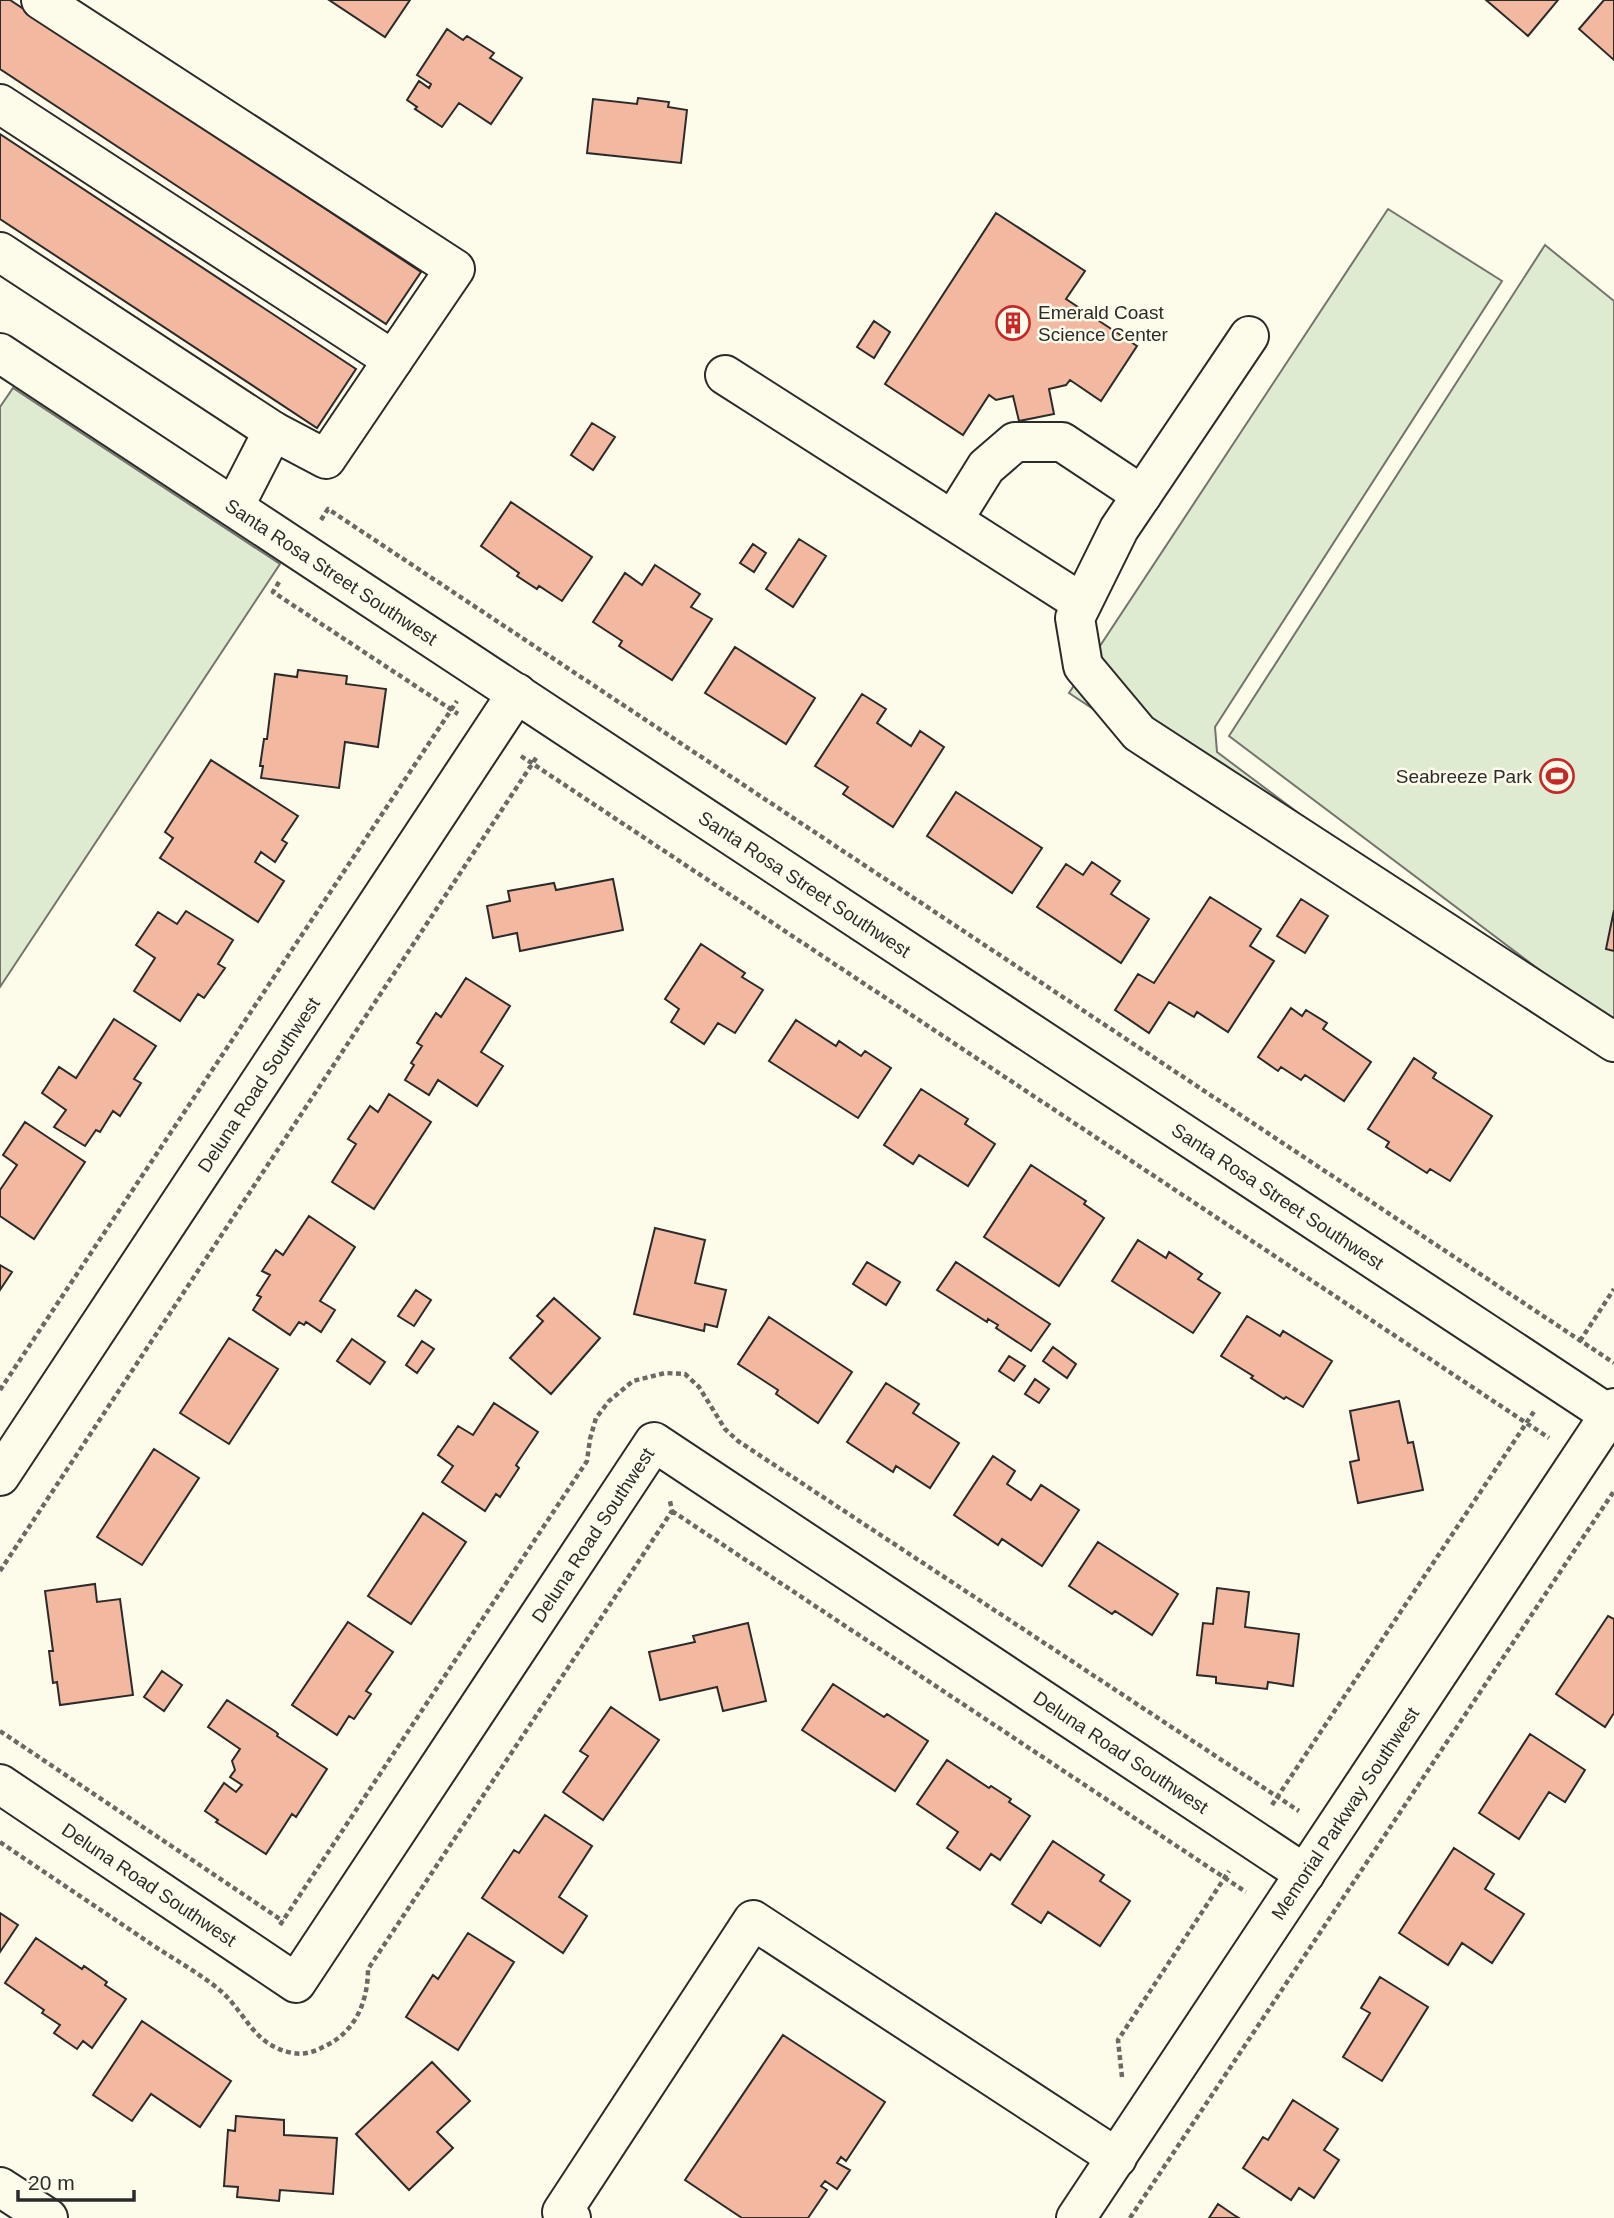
<svg xmlns="http://www.w3.org/2000/svg" width="1614" height="2218" font-family="Helvetica,sans-serif">
<style>
.green{fill:#deebd1;stroke:#74746e;stroke-width:2}
.building{fill:#f2b8a0;stroke:#2b2b2b;stroke-width:2}
.lines{fill:none;stroke-linecap:round;stroke-linejoin:round}
.minor-casing{stroke:#2b2b2b;stroke-width:42}
.path{stroke:#6a6964;stroke-width:4.5;stroke-dasharray:5 3.5;stroke-linecap:butt}
.minor{stroke:#fdfbea;stroke-width:38}
.labels{text-anchor:middle;dominant-baseline:central;stroke-width:5;stroke-linejoin:round;paint-order:stroke}
.poi-label{font-size:19px;fill:#2b2b2b;stroke:#fdfbea;text-anchor:start}
.street-label{font-size:19px;fill:#2b2b2b;stroke:#fdfbea}
</style>
<rect width="100%" height="100%" fill="#fdfbea"/>
<!-- green -->
<path class="green" d="M1388,209L1502,281L1215,727L1217,752L1614,1050V1053L1069,693Z
M1545,245L1614,301V1026L1229,736Z
M13,388L280,564L0,987V407Z"/>
<!-- building -->
<path class="building" d="M0,0H10L421,272L386,324L0,69Z
M329,0H410L385,37Z
M1486,0H1558L1528,36Z
M1604,0H1614V60L1579,29Z
M447,29L463,40L467,36L494,53L490,58L522,78L491,124L459,103L442,127L415,109L417,107L407,100L419,81L429,88L431,84L417,75Z
M638,98L669,102L668,107L687,110L681,163L587,153L593,99L637,104Z
M0,134L356,369L317,428L0,219Z
M996,213L1085,271L1066,299L1137,346L1101,401L1070,380L1066,385L1049,389L1054,414L1019,421L1013,396L996,400L989,395L963,435L885,384Z
M874,321L890,332L874,358L857,347Z
M592,423L615,437L593,470L571,455Z
M511,502L592,557L562,601L539,586L537,589L517,576L519,573L481,546Z
M799,539L826,556L793,607L766,589Z
M753,544L766,553L754,572L740,563Z
M655,565L700,594L691,607L712,619L672,680L619,646L622,641L593,622L625,573L642,585Z
M735,647L815,698L786,744L705,693Z
M298,670L347,676L346,684L386,689L378,747L345,742L339,788L261,778L263,766H260L264,739H267L275,674L297,677Z
M862,694L886,709L877,723L911,746L920,731L944,747L893,827L843,794L848,787L815,766Z
M211,760L298,816L282,840L287,843L275,862L261,852L255,862L284,881L258,922L160,858L173,838L165,832Z
M956,792L1042,848L1012,893L927,836Z
M1092,862L1120,881L1111,894L1149,919L1121,963L1037,907L1066,864L1083,875Z
M613,879L623,930L520,951L517,933L493,938L487,906L510,901L508,891L554,883L556,890Z
M1210,897L1261,929L1250,946L1274,961L1228,1032L1197,1012L1194,1017L1169,1002L1149,1033L1115,1010L1138,974L1154,983Z
M1301,899L1328,916L1305,953L1277,936Z
M1614,910V951L1606,949Z
M186,911L233,940L218,964L225,968L204,998L198,994L180,1021L134,991L155,958L136,945L158,912L177,924Z
M701,944L745,973L742,977L763,990L735,1033L718,1023L704,1044L671,1022L679,1009L665,999Z
M466,978L510,1006L481,1052L503,1066L477,1106L438,1080L429,1095L405,1080L414,1065L411,1063L422,1046L417,1043L436,1013L441,1017Z
M1291,1008L1302,1016L1306,1010L1327,1023L1323,1029L1371,1062L1344,1101L1305,1075L1301,1080L1281,1067L1278,1071L1258,1057Z
M114,1019L156,1046L134,1079L141,1083L120,1116L113,1111L100,1132L96,1130L85,1146L54,1127L66,1110L42,1093L59,1067L76,1078Z
M796,1020L836,1046L839,1041L861,1056L865,1051L891,1068L858,1118L769,1061Z
M1414,1058L1436,1073L1433,1078L1492,1116L1450,1181L1430,1169L1427,1173L1386,1147L1389,1142L1368,1129Z
M921,1089L968,1119L965,1124L995,1144L968,1186L919,1155L913,1164L884,1145Z
M389,1094L431,1122L374,1209L332,1182L356,1144L348,1139L370,1106L378,1112Z
M25,1122L85,1162L34,1239L0,1216V1190L17,1165L3,1155Z
M1031,1165L1086,1201L1084,1204L1104,1218L1059,1286L984,1237Z
M309,1216L355,1247L320,1301L335,1310L321,1332L306,1322L304,1325L299,1322L290,1335L253,1310L261,1297L257,1295L270,1275L262,1271L276,1250L283,1255Z
M655,1228L705,1240L695,1283L726,1290L717,1327L705,1324L704,1331L634,1314Z
M1138,1240L1166,1258L1169,1252L1202,1274L1198,1279L1220,1293L1193,1333L1112,1281Z
M867,1262L900,1282L886,1305L853,1284Z
M956,1262L1050,1324L1031,1351L996,1328L998,1325L988,1319L987,1322L937,1290Z
M0,1265L12,1272L0,1290Z
M416,1290L431,1300L414,1326L398,1316Z
M554,1298L600,1338L551,1394L510,1358L543,1321L537,1316Z
M1247,1316L1280,1336L1283,1331L1332,1361L1303,1407L1286,1397L1284,1399L1251,1378L1253,1376L1221,1356Z
M769,1317L852,1372L818,1423L776,1394L778,1390L738,1364Z
M229,1338L278,1369L229,1444L180,1413Z
M352,1339L385,1362L370,1384L337,1361Z
M422,1341L434,1349L417,1373L406,1365Z
M1053,1347L1076,1364L1067,1378L1043,1361Z
M1009,1356L1025,1366L1014,1381L999,1371Z
M1035,1379L1049,1389L1039,1403L1025,1394Z
M886,1383L919,1404L913,1413L959,1443L930,1488L896,1466L893,1472L847,1442Z
M1399,1401L1408,1443L1413,1442L1423,1490L1358,1503L1350,1462L1359,1460L1350,1411Z
M494,1403L538,1432L516,1465L519,1468L500,1497L496,1494L485,1511L442,1482L453,1466L438,1455L458,1426L473,1435Z
M154,1449L199,1478L142,1565L97,1537Z
M993,1456L1015,1471L1007,1484L1031,1500L1041,1485L1079,1510L1042,1566L1002,1539L998,1545L954,1515Z
M423,1513L466,1542L411,1624L368,1596Z
M1098,1542L1178,1594L1152,1635L1115,1611L1112,1614L1069,1586Z
M95,1584L97,1602L120,1599L133,1695L60,1705L57,1682L53,1683L49,1651H53L45,1591Z
M1217,1588L1249,1592L1245,1627L1299,1634L1293,1686L1268,1682L1267,1689L1216,1683V1677L1197,1675L1203,1623L1213,1624Z
M1608,1616L1614,1619V1713L1605,1727L1556,1694Z
M348,1622L393,1652L366,1691L371,1694L354,1719L349,1716L337,1735L292,1705Z
M748,1623L766,1701L723,1711L717,1687L660,1700L649,1652L695,1642L693,1636Z
M162,1671L182,1685L164,1711L144,1697Z
M833,1684L884,1717L887,1714L928,1741L895,1791L802,1730Z
M227,1700L276,1732L278,1734L277,1736L327,1769L296,1817L292,1814L266,1854L216,1822L218,1820L205,1811L224,1783L236,1792L242,1785L230,1777L235,1770L232,1761L240,1749L208,1727Z
M611,1707L659,1740L603,1820L563,1792L588,1756L580,1751Z
M1530,1734L1585,1770L1565,1802L1549,1792L1519,1839L1479,1813Z
M947,1760L989,1788L991,1786L1011,1799L1009,1802L1030,1816L1000,1860L991,1854L980,1870L947,1848L958,1832L917,1804Z
M545,1815L592,1846L559,1897L587,1916L563,1953L482,1898L514,1850L519,1853Z
M1053,1841L1104,1875L1100,1881L1130,1901L1100,1946L1048,1912L1041,1923L1012,1904Z
M1454,1848L1494,1874L1485,1889L1524,1914L1492,1963L1462,1943L1448,1965L1399,1933Z
M0,1913L18,1925L0,1952Z
M468,1933L514,1962L458,2050L406,2017L433,1975L438,1979Z
M36,1938L82,1969L84,1966L107,1982L105,1985L126,1999L92,2048L83,2041L77,2049L54,2033L60,2025L42,2013L44,2010L5,1983Z
M1380,1977L1428,2007L1382,2081L1343,2057L1370,2013L1361,2008Z
M142,2021L231,2081L200,2127L151,2094L132,2121L93,2095Z
M783,2035L885,2102L846,2161L841,2157L837,2163L850,2170L837,2189L825,2181L821,2186L827,2190L808,2218H742L685,2180Z
M432,2062L470,2101L437,2132L453,2148L409,2190L356,2134Z
M1293,2100L1338,2129L1324,2150L1339,2160L1314,2198L1299,2188L1291,2200L1243,2168L1263,2137L1268,2140Z
M236,2116L284,2120V2135L337,2138L333,2194L280,2190L279,2201L237,2197L238,2187L224,2186L228,2130L235,2131Z
M1218,2204L1234,2215L1239,2218H1209Z"/>
<g class="lines">
<!-- minor casing -->
<g class="minor-casing">
<g id="minor">
<path d="M41,0L455,269L393,360"/>
<path d="M0,104L393,360L326,459L273,431L0,252"/>
<path d="M1249,336L1119,529L1075,618L1083,666L1139,733L1614,1042"/>
<path id="s1" d="M0,353L1610,1415"/>
<path d="M725,375L1082,603"/>
<path d="M234,507L273,431"/>
<path d="M953,520L986,467L1015,442H1062L1142,495"/>
<path id="s2" d="M0,1476L517,693"/>
<path id="s3" d="M0,1784L296,1983L654,1442L1305,1874"/>
<path d="M0,2187L48,2218"/>
<path d="M571,2218L562,2212L753,1920L1117,2158"/>
<path id="s4" d="M1076,2218L1614,1408"/>
</g>
</g>
<!-- path -->
<path class="path" d="M321,520L328,509L1614,1363
M279,582L273,592L458,714
M521,756L1549,1438
M1580,1341L1614,1289
M0,1390L457,701
M672,1511L1246,1892
M0,1571L538,755
M0,1731L283,1921
M1272,1805L1535,1410
M0,1842C50,1876 101,1910 151,1944C172,1958 204,1976 222,1992C247,2015 254,2046 293,2053C303,2055 314,2052 323,2047C355,2033 368,2002 368,1969L672,1511L670,1501
M280,1925L587,1461L590,1439L596,1418L609,1401L633,1381L665,1373L685,1374L699,1387L725,1429L738,1441L1299,1811
M1122,2077L1118,2040L1229,1871
M1130,2218L1614,1491"/>
<!-- minor -->
<use href="#minor" class="minor"/>
</g>
<!-- icons -->
<defs>
<g id="building-ring" transform="scale(1.75)"><circle r="9.5" fill="#fdfbea" stroke="#c62828" stroke-width="1.5"/><path d="M-4-6H4V6H1V3H-1V6H-4ZM-2.5-4.3h1.7v1.8h-1.7ZM.8-4.3h1.7v1.8H.8ZM-2.5-1h1.7V.8h-1.7ZM.8-1h1.7V.8H.8Z" fill="#c62828"/></g>
<g id="stadium-ring" transform="scale(1.75)"><circle r="9.5" fill="#fdfbea" stroke="#c62828" stroke-width="1.5"/><path d="M0-5a6.5 5 0 1 0 0 10a6.5 5 0 1 0 0-10ZM-3.5-1.8h7v3.6h-7Z" fill="#c62828"/></g>
</defs>
<g fill-rule="evenodd">
<use href="#building-ring" x="1013" y="323"/>
<use href="#stadium-ring" x="1557" y="776"/>
</g>
<g class="labels">
<!-- poi labels -->
<g class="poi-label">
<text x="1038" y="312">Emerald Coast<tspan x="1038" dy="22">Science Center</tspan></text>
<text x="1532" y="776" text-anchor="end">Seabreeze Park</text>
</g>
<!-- street labels -->
<g class="street-label">
<text stroke="none"><textPath href="#s1" startOffset="397">Santa Rosa Street Southwest</textPath></text>
<text stroke="none"><textPath href="#s1" startOffset="964">Santa Rosa Street Southwest</textPath></text>
<text stroke="none"><textPath href="#s2" startOffset="469">Deluna Road Southwest</textPath></text>
<text stroke="none"><textPath href="#s1" startOffset="1531">Santa Rosa Street Southwest</textPath></text>
<text stroke="none"><textPath href="#s3" startOffset="894">Deluna Road Southwest</textPath></text>
<text stroke="none"><textPath href="#s3" startOffset="1566">Deluna Road Southwest</textPath></text>
<text stroke="none"><textPath href="#s4" startOffset="486">Memorial Parkway Southwest</textPath></text>
<text stroke="none"><textPath href="#s3" startOffset="180">Deluna Road Southwest</textPath></text>
</g>
</g>
<!-- scale -->
<path d="M18 2190v10h116v-10" fill="none" stroke="#2b2b2b" stroke-width="3.5"/>
<text x="28" y="2190" font-size="21" fill="#2b2b2b" stroke="#fdfbea" stroke-width="5" paint-order="stroke">20 m</text>
</svg>
